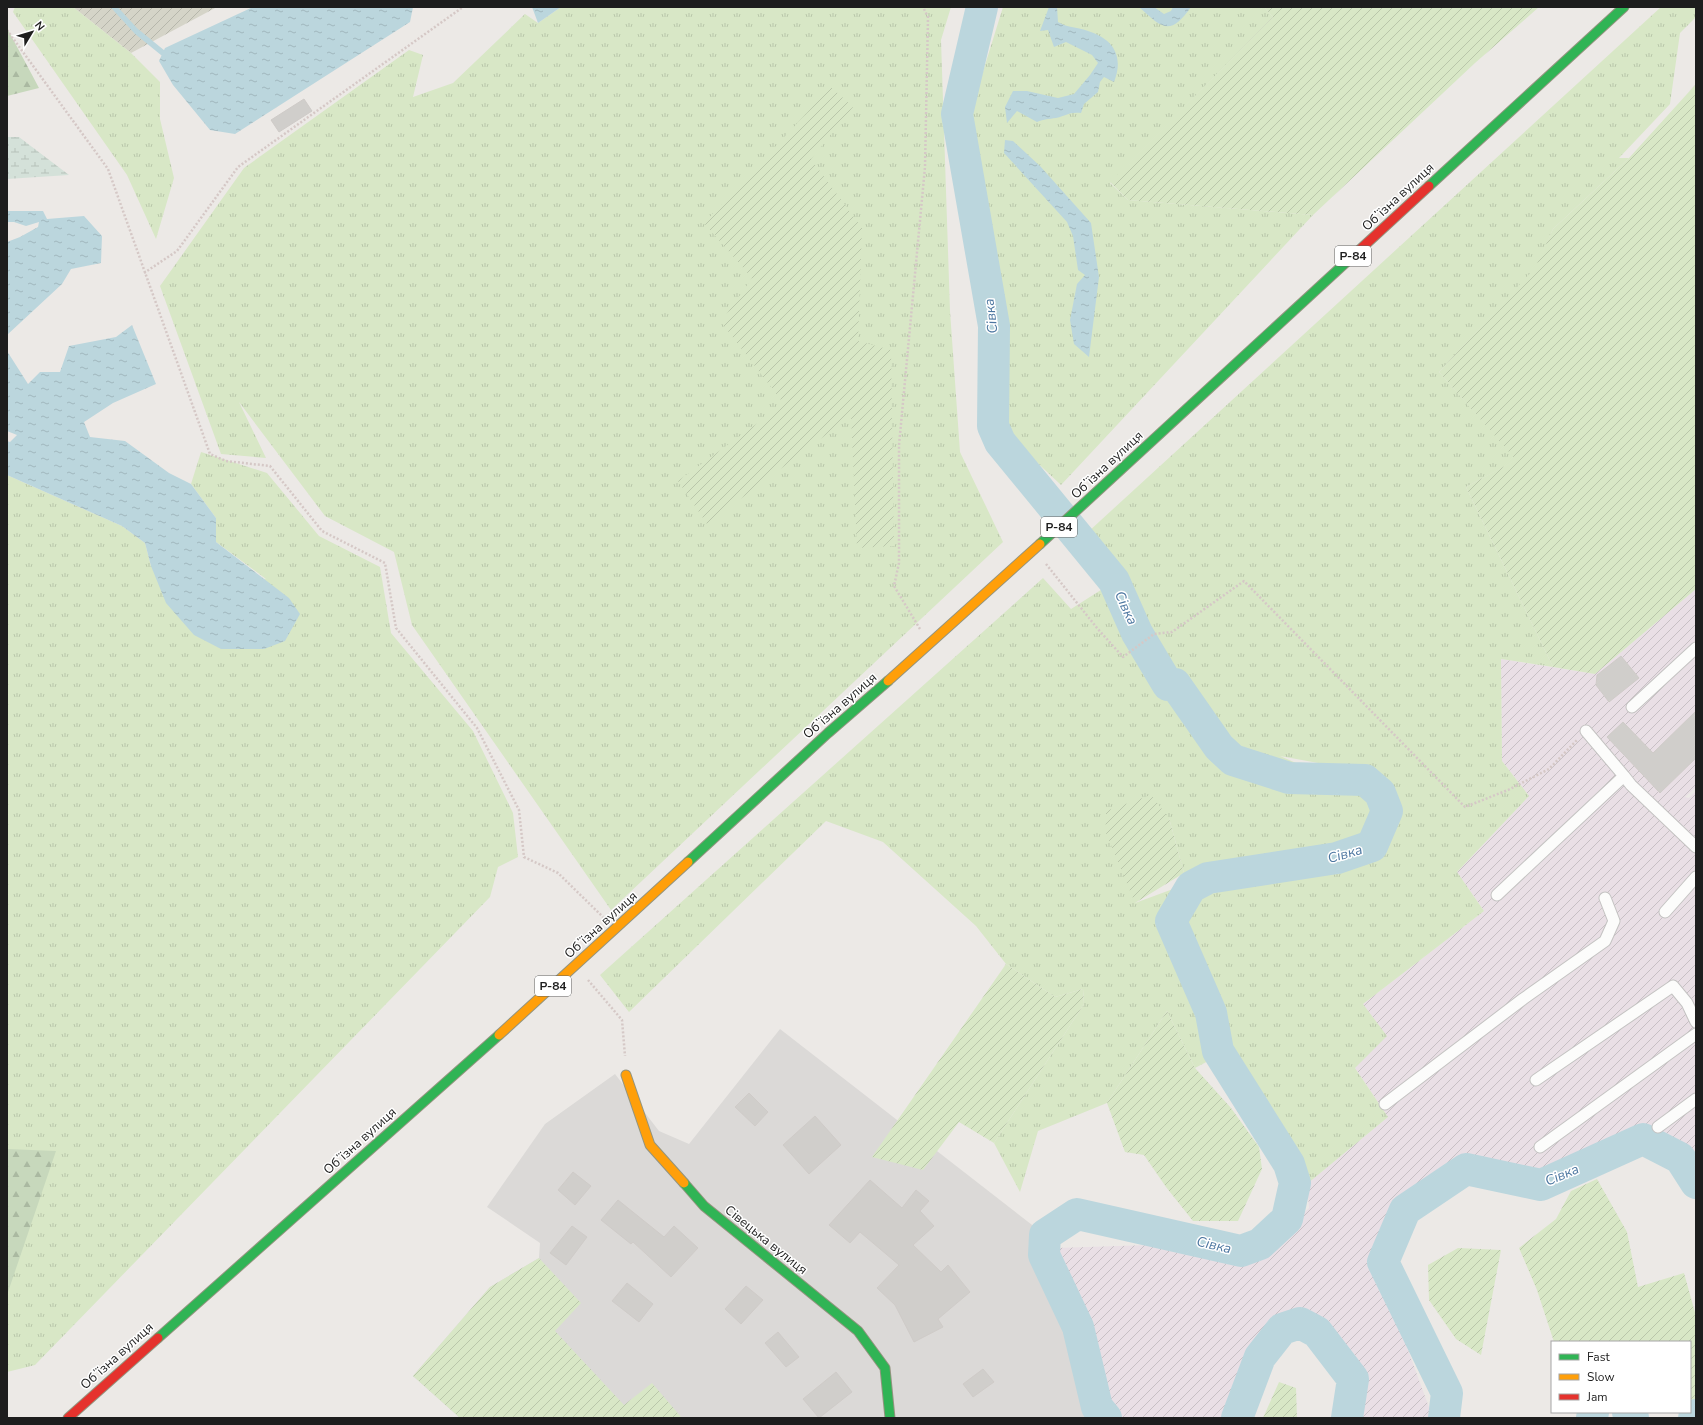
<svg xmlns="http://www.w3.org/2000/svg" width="1703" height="1425" font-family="'Nunito Sans',sans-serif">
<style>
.residential{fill:#dbd9d7}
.industrial{fill:url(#industrial-furrows)}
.construction{fill:url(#construction-furrows)}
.grass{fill:url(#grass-tufts)}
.forest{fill:url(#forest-firs)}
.wetland{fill:url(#wetland-marsh)}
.garden{fill:url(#garden-furrows)}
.water{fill:url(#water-ripples)}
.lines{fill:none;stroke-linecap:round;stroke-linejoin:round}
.stream{stroke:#bbd6dd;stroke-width:5.5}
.river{stroke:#bbd6dd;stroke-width:32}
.building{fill:#d0cecb;stroke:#cfcbc8}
.lane-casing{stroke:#c4c3c2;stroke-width:13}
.fast-casing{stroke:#93947f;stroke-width:11}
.slow-casing{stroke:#93947f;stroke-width:11}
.jam-casing{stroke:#93947f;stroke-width:11}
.path{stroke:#d5c8c6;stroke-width:2.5;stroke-dasharray:2 2;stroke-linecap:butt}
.lane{stroke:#fcfcfb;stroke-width:11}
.fast{stroke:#30b455;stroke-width:9}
.slow{stroke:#ff9f0a;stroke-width:9}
.jam{stroke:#e5322d;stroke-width:9}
.labels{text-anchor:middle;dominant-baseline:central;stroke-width:3;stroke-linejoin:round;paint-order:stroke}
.shield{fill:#fff;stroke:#616161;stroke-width:1}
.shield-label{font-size:12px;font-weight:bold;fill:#1d1d1d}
.street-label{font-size:13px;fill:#1d1d1d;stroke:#fff}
.water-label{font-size:14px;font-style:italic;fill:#4c76a0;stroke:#fff}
</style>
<defs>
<pattern id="industrial-furrows" width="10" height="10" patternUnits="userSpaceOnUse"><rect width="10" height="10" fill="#e9dfe5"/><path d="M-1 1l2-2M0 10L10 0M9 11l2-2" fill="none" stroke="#c7bfc4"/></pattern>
<pattern id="construction-furrows" width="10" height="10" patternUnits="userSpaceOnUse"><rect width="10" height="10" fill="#d5d4c8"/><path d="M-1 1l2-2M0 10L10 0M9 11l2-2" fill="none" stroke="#b6b6ab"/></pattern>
<pattern id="grass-tufts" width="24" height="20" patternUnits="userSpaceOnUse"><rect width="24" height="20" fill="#d8e7c6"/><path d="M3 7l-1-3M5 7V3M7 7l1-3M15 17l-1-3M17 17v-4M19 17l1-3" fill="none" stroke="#b9c6aa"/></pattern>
<pattern id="forest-firs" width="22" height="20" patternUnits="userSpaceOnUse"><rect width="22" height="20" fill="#c7d8bc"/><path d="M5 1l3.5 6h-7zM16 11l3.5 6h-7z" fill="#aab9a1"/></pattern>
<pattern id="wetland-marsh" width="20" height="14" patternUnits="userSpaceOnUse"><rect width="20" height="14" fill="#d4e1d9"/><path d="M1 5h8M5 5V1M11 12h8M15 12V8" fill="none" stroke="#b6c1ba"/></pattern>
<pattern id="garden-furrows" width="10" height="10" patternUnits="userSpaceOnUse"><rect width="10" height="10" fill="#d8e7c6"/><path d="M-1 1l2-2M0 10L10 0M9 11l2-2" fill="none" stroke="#b9c6aa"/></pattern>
<pattern id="water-ripples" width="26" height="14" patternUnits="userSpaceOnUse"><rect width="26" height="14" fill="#bbd6dd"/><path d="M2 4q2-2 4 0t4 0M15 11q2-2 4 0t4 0" fill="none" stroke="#a0b7bd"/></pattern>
</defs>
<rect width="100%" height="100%" fill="#ece9e6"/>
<!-- residential -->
<path class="residential" d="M780,1029L1045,1235L1044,1255L1078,1327L1097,1407L1106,1418H460L413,1376L490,1287L539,1258L540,1243L487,1207L545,1124L615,1074L659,1131L689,1144Z"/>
<!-- industrial -->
<path class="industrial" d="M1696,589V787L1685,797L1689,798L1696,791V1170L1667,1142L1636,1137L1540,1179L1482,1162H1469L1402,1206L1383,1234L1375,1260L1430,1410V1418H1363L1346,1353L1325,1330L1296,1318L1274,1331L1252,1357L1228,1418H1116L1107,1405L1086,1326L1056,1248L1182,1244L1245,1257L1261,1252L1309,1208L1307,1184L1388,1117L1355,1068L1363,1004L1484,911L1457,872L1529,796L1502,761L1501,659L1595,674Z"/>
<!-- construction -->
<path class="construction" d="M73,7H217L131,53Z"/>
<!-- grass -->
<path class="grass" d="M15,7H73L131,53L160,82V119L174,178L156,239L127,175L13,12Z
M561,7H951L941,40L950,311L960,452L1003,542L611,910L412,625L394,552L325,516L239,402L266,458L221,454L160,286L244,168L409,50L423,55L413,97L453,83L525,14L538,23Z
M1003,7H1264L1273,17L1110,183L1128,200L1313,215L1061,485L1013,440L1008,423L1007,326L968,120Z
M1661,7H1696V17L1680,33L1670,104L1619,158H1629L1553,229L1536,268L1439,372L1517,460L1466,487L1553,667L1501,659L1502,761L1529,796L1457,872L1484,911L1363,1004L1387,1036L1355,1068L1388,1117L1307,1184L1228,1050L1218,1012L1180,922L1201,893L1373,856L1399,814L1367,772L1280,756L1358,790L1375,809L1366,838L1184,873L1169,818L1135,903L1173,889L1165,917L1204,1017L1212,1059L1195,1068L1167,1011L1107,1103L1038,1131L1020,1192L994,1143L1084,1004L1083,989L1055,997L1006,964L976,926L883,842L826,821L629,1012L600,975L1043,578L1071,609L1104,588L1143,660L1159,652L1123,578L1088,532Z
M201,452L267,473L319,536L380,567L391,633L473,731L513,813L518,857L498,867L490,897L35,1365L7,1372V475L122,526L145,543L151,566L266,579L216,542V518L191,484Z"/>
<!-- forest -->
<path class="forest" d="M7,28L39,88L7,96Z
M7,1149L56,1151L7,1295Z"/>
<!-- wetland -->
<path class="wetland" d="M7,137H19L69,175L7,179Z"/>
<!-- garden -->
<path class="garden" d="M1264,7H1539L1475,63L1313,215L1128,200L1110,182L1273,17Z
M1696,84V589L1595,674L1553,667L1466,487L1516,460L1439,372L1535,268L1553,229L1629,158Z
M831,87L853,107L811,159L862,228L858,341L891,350L894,546L857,548L851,416L707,524L678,481L784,404L721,322L752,278L704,223Z
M1151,795L1169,818L1184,873L1135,903L1106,833V811Z
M1006,964L1055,997L1083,989L1084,1004L994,1143L959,1122L923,1170L872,1157Z
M1167,1011L1195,1068L1231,1108L1259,1147L1262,1169L1238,1221H1193L1166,1187L1144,1155L1125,1152L1107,1103Z
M1597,1179L1627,1232L1638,1287L1684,1273L1696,1316V1403L1690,1407V1342H1554L1537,1290L1519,1248L1556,1219L1571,1191Z
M1458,1248L1501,1250L1481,1355L1456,1339L1429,1300L1428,1265Z
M539,1258L581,1303L555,1331L624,1405L652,1383L682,1418H460L413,1376L490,1287Z
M1279,1382L1296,1388L1297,1418H1263Z"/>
<!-- water -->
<path class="water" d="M253,7H413L410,22L235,134L210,130L173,85L159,61L165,48Z
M532,7H561L538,23Z
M1049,7H1057L1058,22C1068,28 1078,27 1088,31C1114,39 1124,57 1114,82L1104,77L1100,82L1098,92L1084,104L1081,113C1067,112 1067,116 1056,118C1049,119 1044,119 1037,122L1017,111L1007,123L1005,107L1013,91H1027L1058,98L1074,94L1090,75L1098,63L1092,55L1066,42L1054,47L1048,30L1040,31Z
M1139,7H1154L1164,14L1171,11L1173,7H1191C1170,37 1162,28 1139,7Z
M1005,140L1013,141L1040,166L1091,223L1099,277L1089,357L1074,344L1070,320L1077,284L1085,275L1078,270L1073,236L1067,222L1004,153Z
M7,211H43L47,219L84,216L102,236L101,263L71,269L62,284L7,335V242L20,237L38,227L39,222L26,226L14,222H7Z
M132,325L156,384L113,403L84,422L90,437L125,441L169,473L191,484L216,518V542L289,598L300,614L285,641L264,649H221L194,635L166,603L151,566L145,543L122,526L7,475V441L10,442L17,435L7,431V351L28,384L40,372H60L69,346L116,337Z"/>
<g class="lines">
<!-- stream -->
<path class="stream" d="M114,7L136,31L163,53"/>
<!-- river -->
<path class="river" d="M982,7L957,114L994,326L993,426L1000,442L1114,581L1137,633L1168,685L1175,684L1219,747L1233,760L1289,778L1365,780L1380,793L1387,811L1372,846L1337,858L1208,878L1191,887L1171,921L1211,1013L1218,1051L1289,1164L1295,1183L1287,1219L1260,1244L1241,1251L1077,1214L1045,1235L1044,1255L1078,1327L1097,1407L1106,1418
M1628,1412L1633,1418
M1237,1418L1260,1357L1282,1329L1300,1323L1317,1332L1353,1379L1347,1418
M1444,1418L1447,1393L1383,1262L1405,1210L1466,1169L1541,1185L1643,1139L1680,1158L1696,1183
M1592,1418L1593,1412
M1694,1418L1696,1415"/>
</g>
<!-- building -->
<path class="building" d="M304,99L312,111L279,132L271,120Z
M1621,656L1639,678L1609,702L1596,685L1597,675Z
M1696,711V758L1660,793L1607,737L1623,722L1653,753Z
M749,1093L768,1112L755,1126L735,1107Z
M815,1116L841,1145L809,1174L783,1145Z
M573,1172L591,1186L575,1205L558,1190Z
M870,1180L902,1208L916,1190L929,1201L920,1211L934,1226L913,1245L941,1272L948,1265L970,1292L938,1319L943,1327L914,1342L895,1305L877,1288L899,1265L860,1232L850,1243L829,1225Z
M618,1200L664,1237L674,1226L698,1248L671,1277L633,1242L631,1244L601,1220Z
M572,1226L587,1237L566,1265L550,1253Z
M627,1283L653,1304L639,1322L612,1301Z
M746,1286L763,1300L741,1324L725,1309Z
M778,1332L799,1357L786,1367L765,1343Z
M983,1369L994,1382L973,1397L963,1384Z
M836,1372L852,1392L819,1418L803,1399Z"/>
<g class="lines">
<!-- lane casing -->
<g class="lane-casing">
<path id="lane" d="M1632,707L1696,648
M1586,731L1624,776
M1497,895L1624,776L1631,785L1696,847
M1665,912L1696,877
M1536,1080L1673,986L1687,1003L1696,1022
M1385,1104L1523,999L1605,941L1614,921L1605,898
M1658,1127L1696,1099
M1540,1147L1696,1034"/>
</g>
<!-- fast casing -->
<g class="fast-casing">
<path id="fast" d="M1429,186L1624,7
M1040,544L1354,255
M688,862L828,733L888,681
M684,1183L704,1206L858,1331L885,1368L890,1418
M158,1338L499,1035"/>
</g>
<!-- slow casing -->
<g class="slow-casing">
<path id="slow" d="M888,681L1040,544
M499,1035L688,862
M626,1075L650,1145L684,1183"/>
</g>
<!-- jam casing -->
<g class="jam-casing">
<path id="jam" d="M1354,255L1429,186
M68,1418L158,1338"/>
</g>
<!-- path -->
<path class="path" d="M7,30L108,169L210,454L226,461L270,466L322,531L385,563L396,628L477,728L519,810L524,857L558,873L603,917
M144,273L177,251L238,167L463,7
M1046,564L1097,628L1123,657L1154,634L1172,632L1244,581L1465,807L1508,790L1549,769L1577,740
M920,629L894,586L899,563V445L925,167L928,17L923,7
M588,980L622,1020L625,1056"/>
<!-- lane -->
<use href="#lane" class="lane"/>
<!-- fast -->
<use href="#fast" class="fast"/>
<!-- slow -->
<use href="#slow" class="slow"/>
<!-- jam -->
<use href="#jam" class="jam"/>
</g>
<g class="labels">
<!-- shield labels -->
<g class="shield">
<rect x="1335" y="246" width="36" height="20" rx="3"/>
<rect x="1041" y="517" width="36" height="20" rx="3"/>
<rect x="535" y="976" width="36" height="20" rx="3"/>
</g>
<g class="shield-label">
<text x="1353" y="256">Р-84</text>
<text x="1059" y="527">Р-84</text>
<text x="553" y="986">Р-84</text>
</g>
<!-- street labels -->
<g class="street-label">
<text transform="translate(1398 197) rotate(-43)">Обʼїзна вулиця</text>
<text transform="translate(1107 465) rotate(-43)">Обʼїзна вулиця</text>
<text transform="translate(840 706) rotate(-41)">Обʼїзна вулиця</text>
<text transform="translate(601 925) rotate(-42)">Обʼїзна вулиця</text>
<text transform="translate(360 1141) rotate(-42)">Обʼїзна вулиця</text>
<text transform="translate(766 1240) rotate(39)">Сівецька вулиця</text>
<text transform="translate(117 1356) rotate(-42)">Обʼїзна вулиця</text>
</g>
<!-- water labels -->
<g class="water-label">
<text transform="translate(991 316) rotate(-97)">Сівка</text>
<text transform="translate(1126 608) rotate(65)">Сівка</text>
<text transform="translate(1345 854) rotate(-16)">Сівка</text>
<text transform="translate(1562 1175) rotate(-23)">Сівка</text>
<text transform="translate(1214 1245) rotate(13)">Сівка</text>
</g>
</g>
<!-- border -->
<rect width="1703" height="1425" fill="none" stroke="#1d1d1d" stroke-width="16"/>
<!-- legend -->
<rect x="1551" y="1341" width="140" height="72" fill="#ffffff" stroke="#a5a5a5"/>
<rect x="1559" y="1354" width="20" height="6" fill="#30b455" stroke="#a5a5a5"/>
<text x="1587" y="1361" font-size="12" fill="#1d1d1d">Fast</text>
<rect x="1559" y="1374" width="20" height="6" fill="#ff9f0a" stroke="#a5a5a5"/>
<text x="1587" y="1381" font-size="12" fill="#1d1d1d">Slow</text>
<rect x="1559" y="1394" width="20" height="6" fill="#e5322d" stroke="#a5a5a5"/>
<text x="1587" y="1401" font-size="12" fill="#1d1d1d">Jam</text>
<!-- north arrow -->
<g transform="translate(32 32) rotate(52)" stroke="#ffffff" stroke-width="3" paint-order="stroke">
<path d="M0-3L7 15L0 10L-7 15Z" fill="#1d1d1d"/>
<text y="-6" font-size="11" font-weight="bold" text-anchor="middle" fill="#1d1d1d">N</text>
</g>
</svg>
